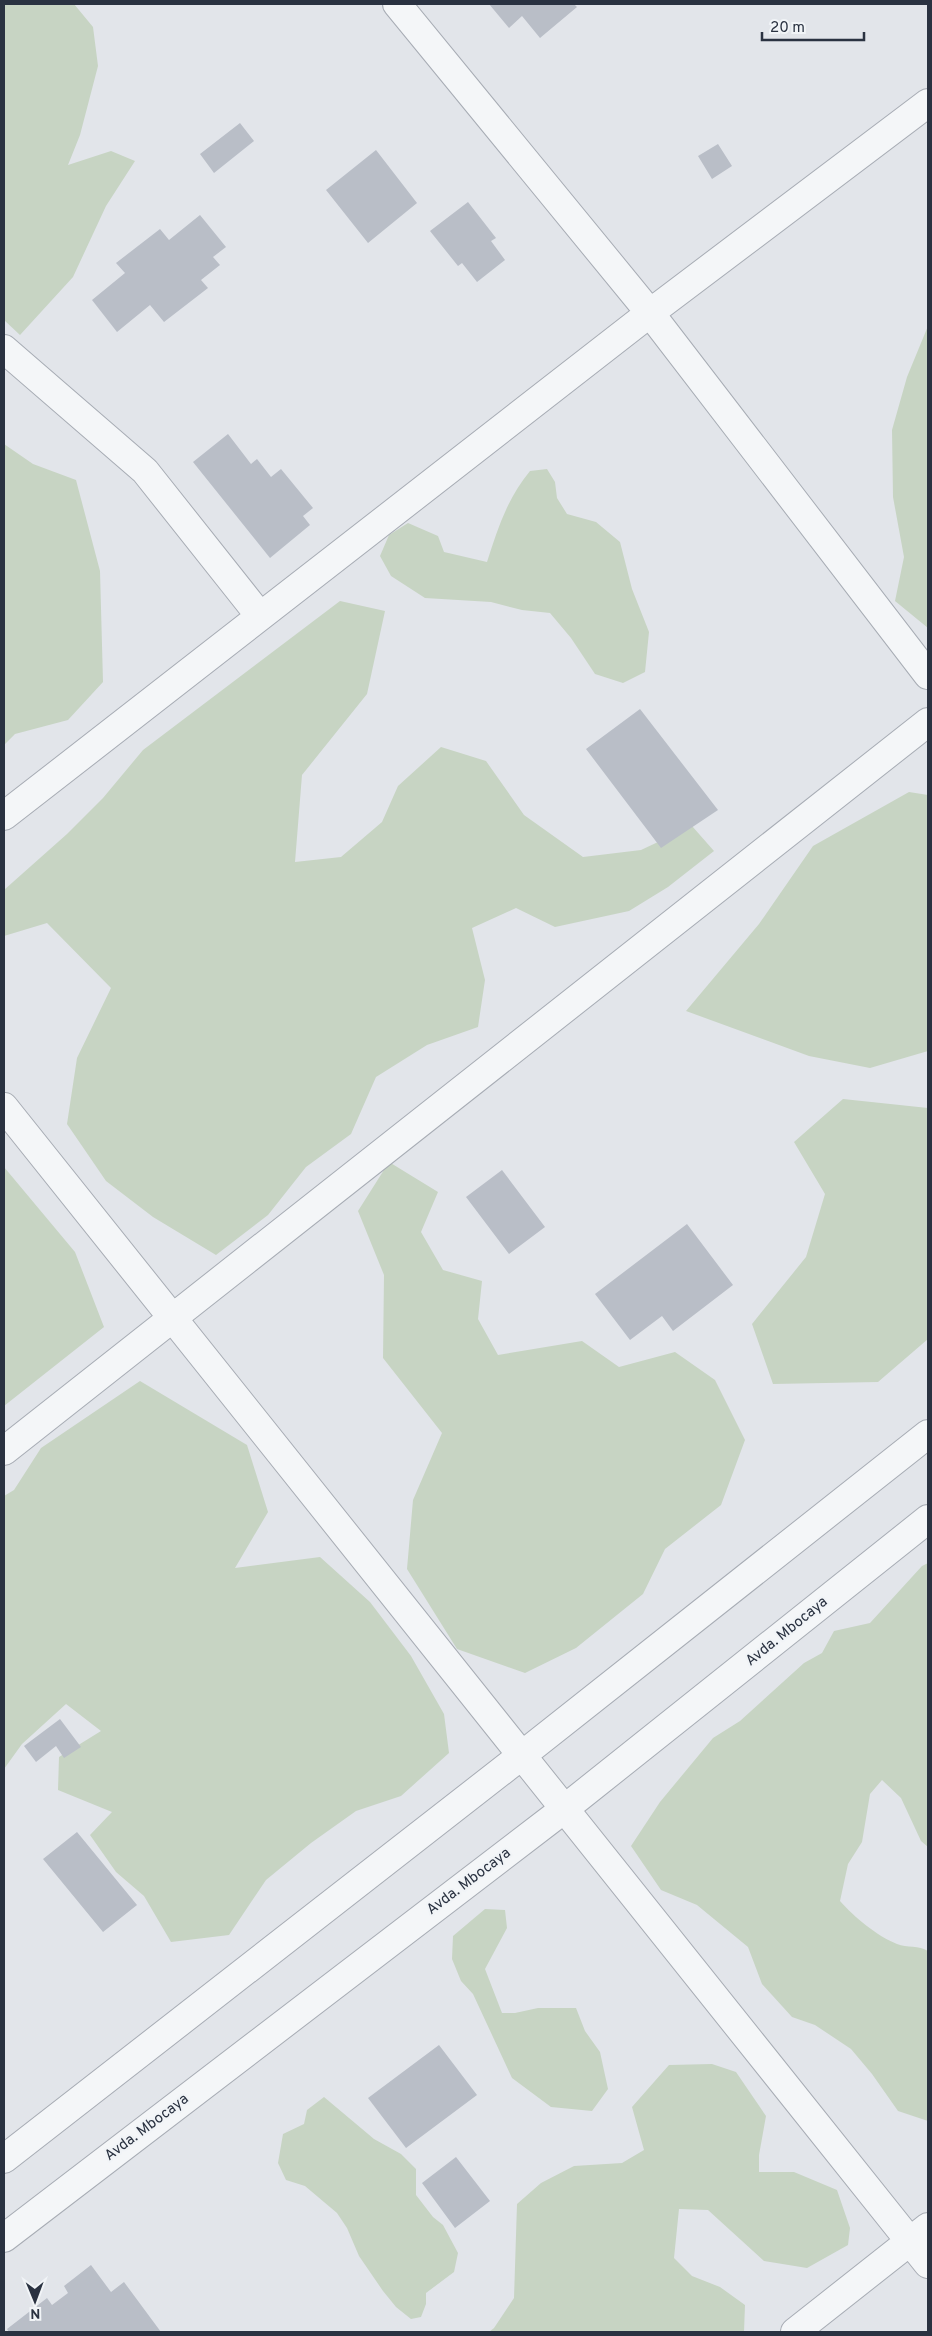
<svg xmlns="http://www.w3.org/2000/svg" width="932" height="2336" font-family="Overpass,sans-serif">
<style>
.green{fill:#c7d4c3}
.building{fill:#b9bec7}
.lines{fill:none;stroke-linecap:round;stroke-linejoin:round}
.minor-casing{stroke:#a7acb4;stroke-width:30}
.minor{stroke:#f4f6f8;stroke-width:28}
.labels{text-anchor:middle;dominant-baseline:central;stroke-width:4.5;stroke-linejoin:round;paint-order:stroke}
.street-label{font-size:15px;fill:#2a3241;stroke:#f1f4f7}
</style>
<rect width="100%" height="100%" fill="#e2e5ea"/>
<!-- green -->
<path class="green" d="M4,4H74L93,27L98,66L80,135L68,165L111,151L135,161L106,206L73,277L20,335L4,320Z
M928,326V628L895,601L904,557L893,497L892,430L907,377Z
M4,444L33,464L76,480L100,571L103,682L68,720L15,734L4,745Z
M547,469L555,482L557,498L567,514L596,522L620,542L632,589L649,632L645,672L623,683L595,674L571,638L550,613L522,610L491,602L425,598L391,576L380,556L389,535L408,523L438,536L444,552L487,562C498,528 507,499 530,471Z
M340,601L385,611L367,694L302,775L295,862L341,857L382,822L398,786L441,747L486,761L524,815L583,857L641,850L692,826L714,851L668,887L629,911L555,927L516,908L472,928L485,980L478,1027L427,1045L376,1077L351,1134L306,1167L268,1215L216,1255L153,1217L106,1181L67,1124L77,1058L111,988L47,923L4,936V890L67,834L103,798L143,750Z
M909,792L928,795V1051L870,1068L809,1056L686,1011L759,924L813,846Z
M843,1099L928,1108V1339L878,1382L773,1384L752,1324L806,1257L825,1194L794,1142Z
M389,1162L438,1192L421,1232L443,1270L482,1281L478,1319L498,1355L582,1341L619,1367L675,1352L715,1380L745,1440L721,1505L665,1549L643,1594L576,1648L525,1673L457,1649L407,1569L413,1500L442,1433L383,1358L384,1275L358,1211Z
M4,1167L75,1252L104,1327L4,1406Z
M140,1381L247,1445L268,1512L235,1568L320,1557L370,1602L411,1656L444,1714L449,1753L401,1796L356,1811L311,1843L266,1880L229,1935L171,1942L144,1896L116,1872L90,1835L112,1812L58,1790L59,1757L101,1731L66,1704L22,1744L4,1769V1496L14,1490L41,1448Z
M928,1563V1847L921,1841L901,1798L882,1780L870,1794L862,1842L848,1864L840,1901C854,1917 877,1936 897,1944C907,1948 919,1945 928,1951V2121L898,2111L872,2074L851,2049L815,2025L792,2017L762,1984L748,1947L697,1905L661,1890L631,1846L660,1802L713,1738L740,1721L804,1663L822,1653L834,1631L870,1623L922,1566Z
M485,1909L505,1910L507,1928L485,1969L502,2013H515L538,2008H576L585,2031L600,2052L608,2089L592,2111L551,2107L512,2078L473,1994L461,1981L452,1959L453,1936Z
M712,2064L736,2072L766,2116L759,2155V2172H794L837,2190L850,2228L848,2245L807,2268L764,2261L708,2210L679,2209L674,2258L692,2276L720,2287L745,2305L744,2332H489L494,2328L514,2298L517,2204L541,2183L574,2166L622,2163L644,2150L632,2107L669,2065Z
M324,2097L374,2139L401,2154L416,2169V2195L433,2217L443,2225L458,2253L454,2272L426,2293V2304L421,2317L411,2319L396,2307L383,2291L359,2256L347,2228L337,2213L305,2186L286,2180L278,2163L283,2134L304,2124L307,2110Z"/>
<!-- building -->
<path class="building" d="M489,4H574L577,7L540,38L522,16L509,28Z
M240,123L254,141L214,173L200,154Z
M718,144L732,166L712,179L698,156Z
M376,150L417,203L368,243L326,190Z
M468,202L496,238L491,241L505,260L477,282L462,263L458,266L430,231Z
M200,215L226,247L213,257L220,265L201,280L208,288L164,322L150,305L117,332L92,300L125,273L116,263L160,229L169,240Z
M228,434L251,464L257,459L271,477L281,469L313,508L303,516L310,525L270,558L193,462Z
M640,709L718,810L661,848L586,749Z
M502,1170L545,1227L509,1254L466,1197Z
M687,1224L733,1285L673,1331L662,1316L630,1340L595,1294Z
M60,1719L81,1747L64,1758L56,1746L36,1762L24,1746Z
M77,1832L137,1905L103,1932L43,1859Z
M439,2045L477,2095L406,2148L368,2098Z
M456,2157L490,2201L455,2228L422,2183Z
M91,2265L111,2292L124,2282L161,2332H9L7,2329L47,2298L52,2305L68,2293L64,2286Z"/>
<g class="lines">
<!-- minor casing -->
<g class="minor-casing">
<path id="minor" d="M397,4L650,313L928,675
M4,349L145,471L260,616
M4,816L650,313L928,103
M4,1107L928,2264
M4,1451L928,722
M4,2159L521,1756L928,1434
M4,2238L563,1810L928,1519
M795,2332L928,2227"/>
</g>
<!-- minor -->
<use href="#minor" class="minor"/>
</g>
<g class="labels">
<!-- street labels -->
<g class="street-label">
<text transform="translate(787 1632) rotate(-39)">Avda. Mbocaya</text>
<text transform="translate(469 1882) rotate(-37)">Avda. Mbocaya</text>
<text transform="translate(147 2128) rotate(-37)">Avda. Mbocaya</text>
</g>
</g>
<!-- border -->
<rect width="932" height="2336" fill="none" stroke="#2a3241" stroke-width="10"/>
<!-- north arrow -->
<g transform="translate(35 2301) rotate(179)" stroke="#f1f4f7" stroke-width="4" paint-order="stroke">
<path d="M0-4L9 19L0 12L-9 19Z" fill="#2a3241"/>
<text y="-8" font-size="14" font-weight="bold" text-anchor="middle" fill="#2a3241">N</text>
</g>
<!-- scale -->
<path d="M762 32v8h102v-8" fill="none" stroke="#2a3241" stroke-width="2.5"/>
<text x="770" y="32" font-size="15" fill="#2a3241" stroke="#f1f4f7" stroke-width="4" paint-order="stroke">20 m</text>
</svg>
